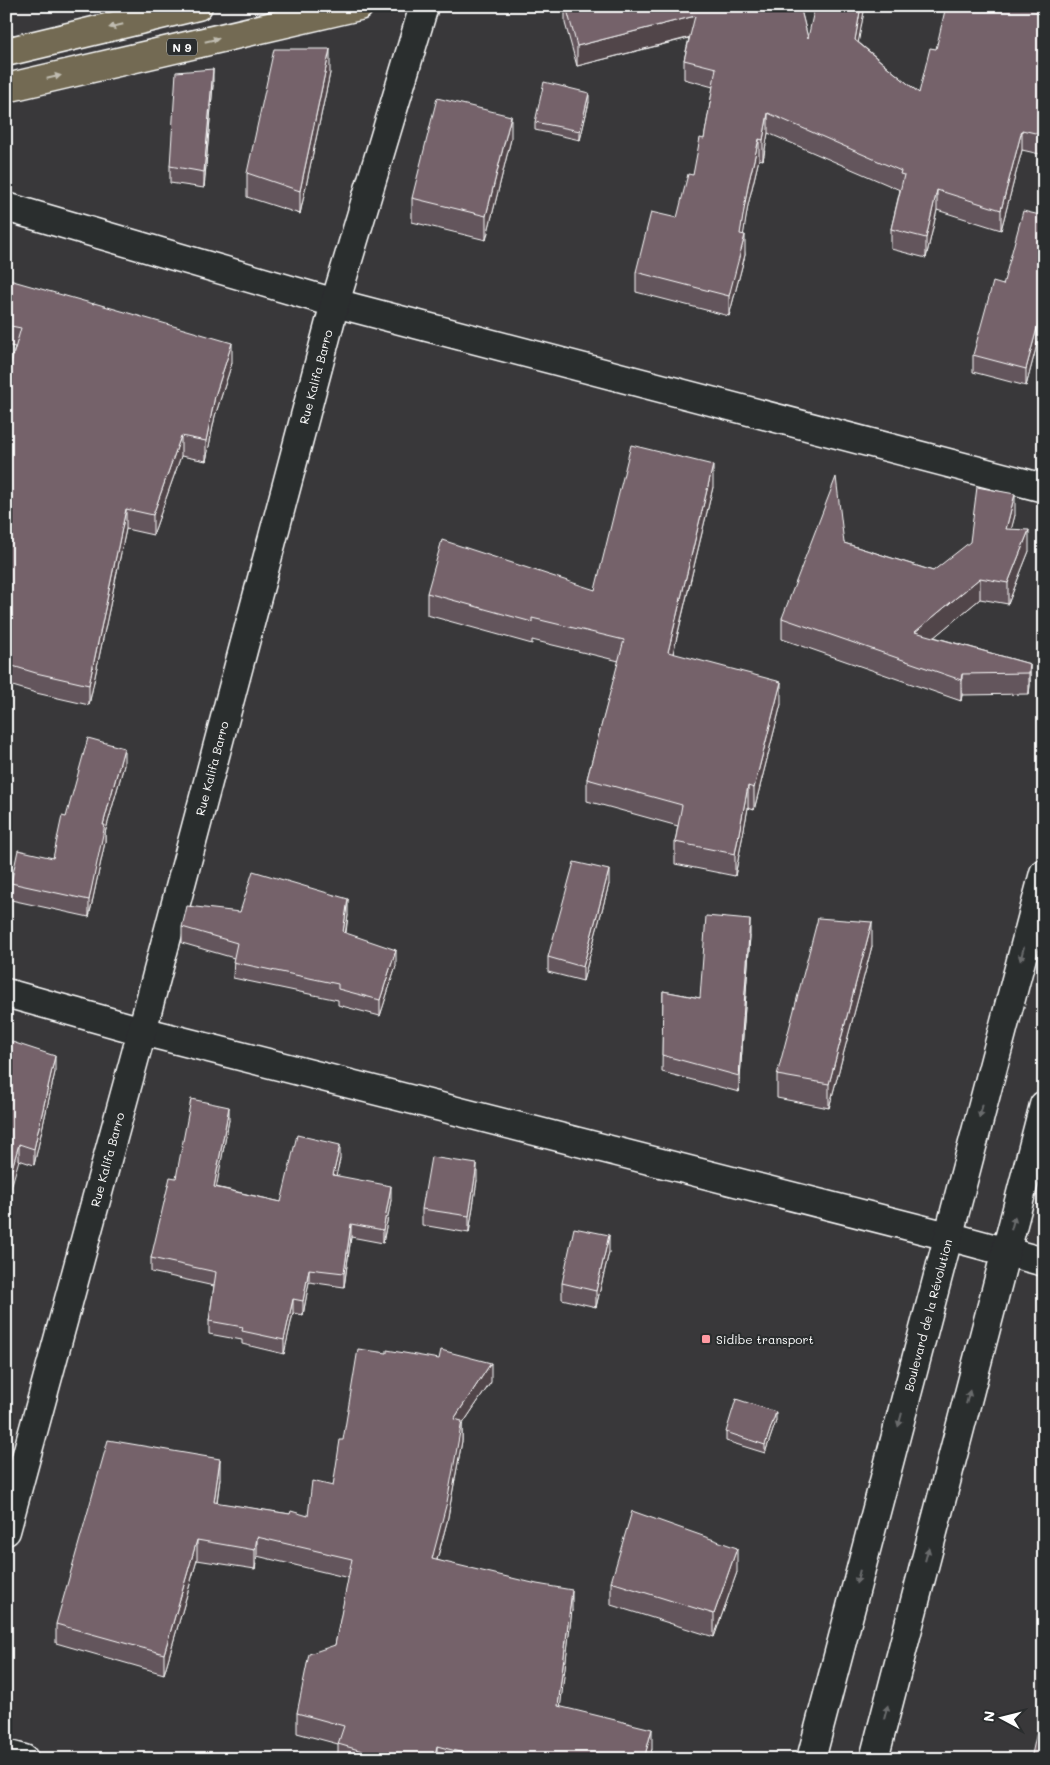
<svg xmlns="http://www.w3.org/2000/svg" width="1050" height="1765" font-family="Mali,sans-serif">
<style>
.lines{fill:none;stroke-linecap:round;stroke-linejoin:round}
.street-casing{stroke:#fff;stroke-width:31}
.secondary-casing{stroke:#fff;stroke-width:31}
.primary-casing{stroke:#fff;stroke-width:31}
.street{stroke:#2a2d2e;stroke-width:28}
.secondary{stroke:#2a2d2e;stroke-width:28}
.primary{stroke:#736b52;stroke-width:28}
.wall{fill:#64545b;stroke:#fff}
.shaded-wall{fill:#51454a;stroke:#fff}
.building{fill:#74626a;stroke:#fff}
.oneway{fill:#c0bcb1}
.oneway2{fill:#6a6c6d}
.poi-dot{fill:#ff9aa2;stroke:#2a2d2e;stroke-width:2}
.labels{text-anchor:middle;dominant-baseline:central;stroke-width:4;stroke-linejoin:round;paint-order:stroke}
.shield{fill:#2a2d2e;stroke:#bfc0c0;stroke-width:1}
.shield-label{font-size:11px;font-weight:bold;fill:#fff}
.street-label{font-size:12px;fill:#fff;stroke:#2a2d2e}
.poi-label{font-size:12px;fill:#fff;stroke:#2a2d2e;text-anchor:start}
</style>
<rect width="100%" height="100%" fill="#39383a"/>
<filter id="ink" filterUnits="userSpaceOnUse"><feTurbulence type="fractalNoise" baseFrequency=".02" numOctaves="2"/><feDisplacementMap in="SourceGraphic" scale="10" xChannelSelector="R" yChannelSelector="G"/><feConvolveMatrix kernelMatrix="1 2 1 2 8 2 1 2 1" color-interpolation-filters="sRGB"/></filter>
<g filter="url(#ink)">
<g class="lines">
<!-- street casing -->
<g class="street-casing">
<g id="street">
<path d="M6,207L335,303L1044,488"/>
<path d="M6,993L142,1031L948,1236L1044,1262"/>
<path id="s1" d="M6,1531L142,1031L335,303L424,6"/>
<path d="M6,1754L24,1759"/>
</g>
</g>
<!-- secondary casing -->
<g class="secondary-casing">
<g id="secondary">
<path id="s2" d="M811,1759L1044,873"/>
<path d="M874,1759L1044,1105"/>
</g>
</g>
<!-- primary casing -->
<g class="primary-casing">
<path id="primary" d="M6,52L198,6
M6,88L359,6"/>
</g>
<!-- street -->
<use href="#street" class="street"/>
<!-- secondary -->
<use href="#secondary" class="secondary"/>
<!-- primary -->
<use href="#primary" class="primary"/>
</g>
<!-- wall -->
<path class="wall" d="M565,6H800L808,38L865,6L858,42L919,93L936,49L1044,6V155L1022,150L1001,230L937,210L926,258L891,249V229L900,190L768,133L763,160L759,159L748,205L743,235L745,255L729,316L636,292V272L677,218L693,175L704,139L713,87L684,79V60L689,38L577,66L565,23Z
M330,73L300,214L247,197V173Z
M213,85L204,188L170,183V166Z
M589,102L580,140L535,130V122Z
M511,139L486,240L412,222V198Z
M1044,216V318L1026,386L973,372V355L1003,285Z
M6,279L232,363L215,416L206,461L181,456L153,535L126,529L89,705L36,693L6,684V380L15,347L6,345Z
M713,487L673,654L781,704L754,810L748,808L735,876L675,864V842L678,826L587,801V779L619,661L532,640V644L427,615V593L595,590Z
M1015,515L1011,529L1029,551L1008,604L980,599L934,637L1030,664V685L1029,694L962,695L961,701L782,639V618L844,543L933,571Z
M124,765L105,833V842L89,917L11,900V883L53,858L66,817Z
M609,884L583,981L548,972V957Z
M240,912L348,915L346,933L396,966L380,1016L338,1005V1000L233,978L234,958L182,943V927Z
M750,936L739,1092L662,1072L663,991L700,998Z
M872,946L829,1108L777,1098V1075Z
M6,1040L55,1072L34,1165L19,1160Z
M229,1120L216,1187L281,1202L340,1159L336,1175L391,1200L383,1243L351,1237L344,1287L309,1282L303,1315L293,1313L284,1354L242,1344V1340L209,1334V1321L214,1286L151,1272V1258L176,1178Z
M477,1180L469,1233L422,1225V1209Z
M609,1252L596,1307L562,1299V1283Z
M491,1382L462,1425V1441L447,1522L437,1560L572,1610L560,1707L652,1749L649,1759H338V1744L297,1733V1713L335,1645L349,1578L257,1556L255,1569L197,1560L164,1674L56,1643V1624L220,1478L217,1503L290,1514L308,1516L333,1486L343,1440Z
M776,1421L765,1453L726,1441V1432Z
M737,1572L714,1637L611,1605V1582Z"/>
<!-- shaded-wall -->
<path class="shaded-wall" d="M861,6H865L855,60V40Z
M695,16V36L577,66V46Z
M330,49V73L300,214V191Z
M213,69V85L204,188V172Z
M589,93V102L580,140V131Z
M768,113V133L763,160V140Z
M511,116V139L486,240V216Z
M1022,130V150L1001,230V210Z
M759,139V159L748,205L741,250L745,235V255L729,316V296L748,185Z
M937,190V210L926,258V238Z
M1044,302V318L1026,386V369Z
M232,343V363L215,416L206,461V441L215,396Z
M181,436V456L153,535V515Z
M713,465V487L668,674V652Z
M1015,494V515L1006,550V529Z
M126,509V529L89,705V685Z
M1029,530V551L1008,604V583Z
M980,578V599L915,653V632Z
M1030,664V685L1029,694V673Z
M962,674V695L961,701V680Z
M781,682V704L754,810V788Z
M124,748V765L105,833V842L89,917V900L103,825Z
M748,786V808L735,876V854Z
M609,870V884L583,981V967Z
M348,899V915L343,948V932Z
M750,920V936L739,1092V1076Z
M872,922V946L829,1108V1084Z
M396,950V966L380,1016V1000Z
M55,1056V1072L34,1165V1149Z
M229,1107V1120L214,1200V1187Z
M19,1144V1160L6,1205V1189Z
M340,1145V1159L333,1189V1175Z
M477,1164V1180L469,1233V1216Z
M391,1186V1200L383,1243V1230Z
M351,1224V1237L344,1287V1273Z
M609,1235V1252L596,1307V1291Z
M309,1269V1282L303,1315V1301Z
M293,1299V1313L284,1354V1340Z
M491,1363V1382L462,1425V1441L447,1522L432,1578V1559L454,1419Z
M776,1412V1421L765,1453V1445Z
M220,1459V1478L214,1522V1502Z
M257,1537V1556L255,1569V1550Z
M197,1540V1560L164,1674V1654Z
M737,1548V1572L714,1637V1614Z
M572,1590V1610L558,1726V1706Z
M652,1729V1749L649,1759H644Z
M437,1746V1759H434Z"/>
<!-- building -->
<path class="building" d="M566,6H800L808,38L815,6H861L855,40L919,93L930,48L936,49L946,6H1044V135L1022,130L1001,210L937,190L926,238L891,229L904,175L900,174L901,171L768,113L763,140L759,139L748,185L740,234L745,235L729,296L636,272L651,212L677,218L688,174L693,175L700,138L704,139L716,68L684,60L695,16L577,46Z
M274,49H330L300,191L247,173Z
M213,69L204,172L170,166L176,72Z
M544,82L589,93L580,131L535,122Z
M437,98L511,116L486,216L412,198Z
M1023,211L1044,216V302L1026,369L973,355L993,282L1003,285Z
M6,279L94,304V303L232,343L215,396L206,441L181,436L153,515L126,509L89,685L36,673L6,664V544L12,527L6,526V380L21,328L6,325Z
M631,445L713,465L668,652L781,682L754,788L748,786L735,854L675,842L682,805L587,779L624,640L532,618V622L427,593L442,540L595,590Z
M836,477L844,543L933,571L970,542L977,487L1015,494L1006,529L1029,530L1008,583L980,578L915,632L1030,664L1029,673L962,674L961,680L782,618Z
M88,738L124,748L103,825H105L89,900L11,883L18,850L53,858L62,816L66,817Z
M574,862L609,870L583,967L548,957Z
M253,871L348,899L343,932L396,950L380,1000L338,989V984L233,962L237,943L182,927L187,906L240,912Z
M706,916L750,920L739,1076L662,1055L663,991L700,998Z
M818,918L872,922L829,1084L777,1075Z
M6,1040L55,1056L34,1149L19,1144L6,1189Z
M191,1099L229,1107L214,1187L281,1202L297,1135L340,1145L333,1175L391,1186L383,1230L351,1224L344,1273L309,1269L303,1301L293,1299L284,1340L242,1331L243,1327L209,1321L216,1272L151,1258L170,1177L176,1178Z
M431,1157L477,1164L469,1216L422,1209Z
M574,1228L609,1235L596,1291L562,1283Z
M358,1349L387,1353V1350L439,1359L441,1350L491,1363L454,1419L462,1421L447,1502L432,1559L537,1584L572,1590L558,1706L652,1729L644,1759H486L437,1746L434,1759H390L338,1744L344,1726L297,1713L309,1654L335,1645L352,1559L257,1537L255,1550L197,1540L164,1654L56,1624L108,1440L220,1459L214,1502L290,1514L291,1511L308,1516L312,1481L333,1486L340,1440H343Z
M736,1399L776,1412L765,1445L726,1432Z
M632,1511L737,1548L714,1614L611,1582Z
M1044,1699V1759H1031Z"/>
<!-- one-way arrows -->
<defs><path id="oneway-solid" d="M-6-.8H1V-3.2L6.5 0L1 3.2V.8H-6Z" transform="scale(1.25)"/></defs>
<g class="oneway">
<use href="#oneway-solid" transform="translate(116 26) rotate(166)"/>
<use href="#oneway-solid" transform="translate(212 40) rotate(-13)"/>
<use href="#oneway-solid" transform="translate(54 77) rotate(-13)"/>
</g>
<g class="oneway2">
<use href="#oneway-solid" transform="translate(1022 954) rotate(105)"/>
<use href="#oneway-solid" transform="translate(981 1111) rotate(105)"/>
<use href="#oneway-solid" transform="translate(1013 1223) rotate(-75)"/>
<use href="#oneway-solid" transform="translate(968 1397) rotate(-75)"/>
<use href="#oneway-solid" transform="translate(900 1420) rotate(105)"/>
<use href="#oneway-solid" transform="translate(927 1554) rotate(-75)"/>
<use href="#oneway-solid" transform="translate(858 1577) rotate(105)"/>
<use href="#oneway-solid" transform="translate(886 1712) rotate(-75)"/>
</g>
</g>
<!-- markers -->
<rect class="poi-dot" x="701" y="1334" width="10" height="10" rx="2.5"/>
<g class="labels">
<!-- shield labels -->
<rect class="shield" x="167" y="38.5" width="30" height="17" rx="4"/>
<g class="shield-label">
<text x="182" y="47">N 9</text>
</g>
<!-- street labels -->
<g class="street-label">
<text stroke="none"><textPath href="#s1" startOffset="1195">Rue Kalifa Barro</textPath></text>
<text stroke="none"><textPath href="#s1" startOffset="790">Rue Kalifa Barro</textPath></text>
<text stroke="none"><textPath href="#s1" startOffset="385">Rue Kalifa Barro</textPath></text>
<text stroke="none"><textPath href="#s2" startOffset="459">Boulevard de la Révolution</textPath></text>
</g>
<!-- poi labels -->
<g class="poi-label">
<text x="716" y="1339">Sidibe transport</text>
</g>
</g>
<!-- margin -->
<rect width="1050" height="1765" fill="none" stroke="#2a2d2e" stroke-width="25"/>
<rect x="12" y="12" width="1025" height="1740" fill="none" stroke="#fff" stroke-width="2" filter="url(#ink)"/>
<!-- north arrow -->
<g transform="translate(1002 1718) rotate(277)" stroke="#2a2d2e" stroke-width="4" paint-order="stroke">
<path d="M0-4L9 19L0 12L-9 19Z" fill="#ffffff"/>
<text y="-8" font-size="14" font-weight="bold" text-anchor="middle" fill="#ffffff">N</text>
</g>
</svg>
